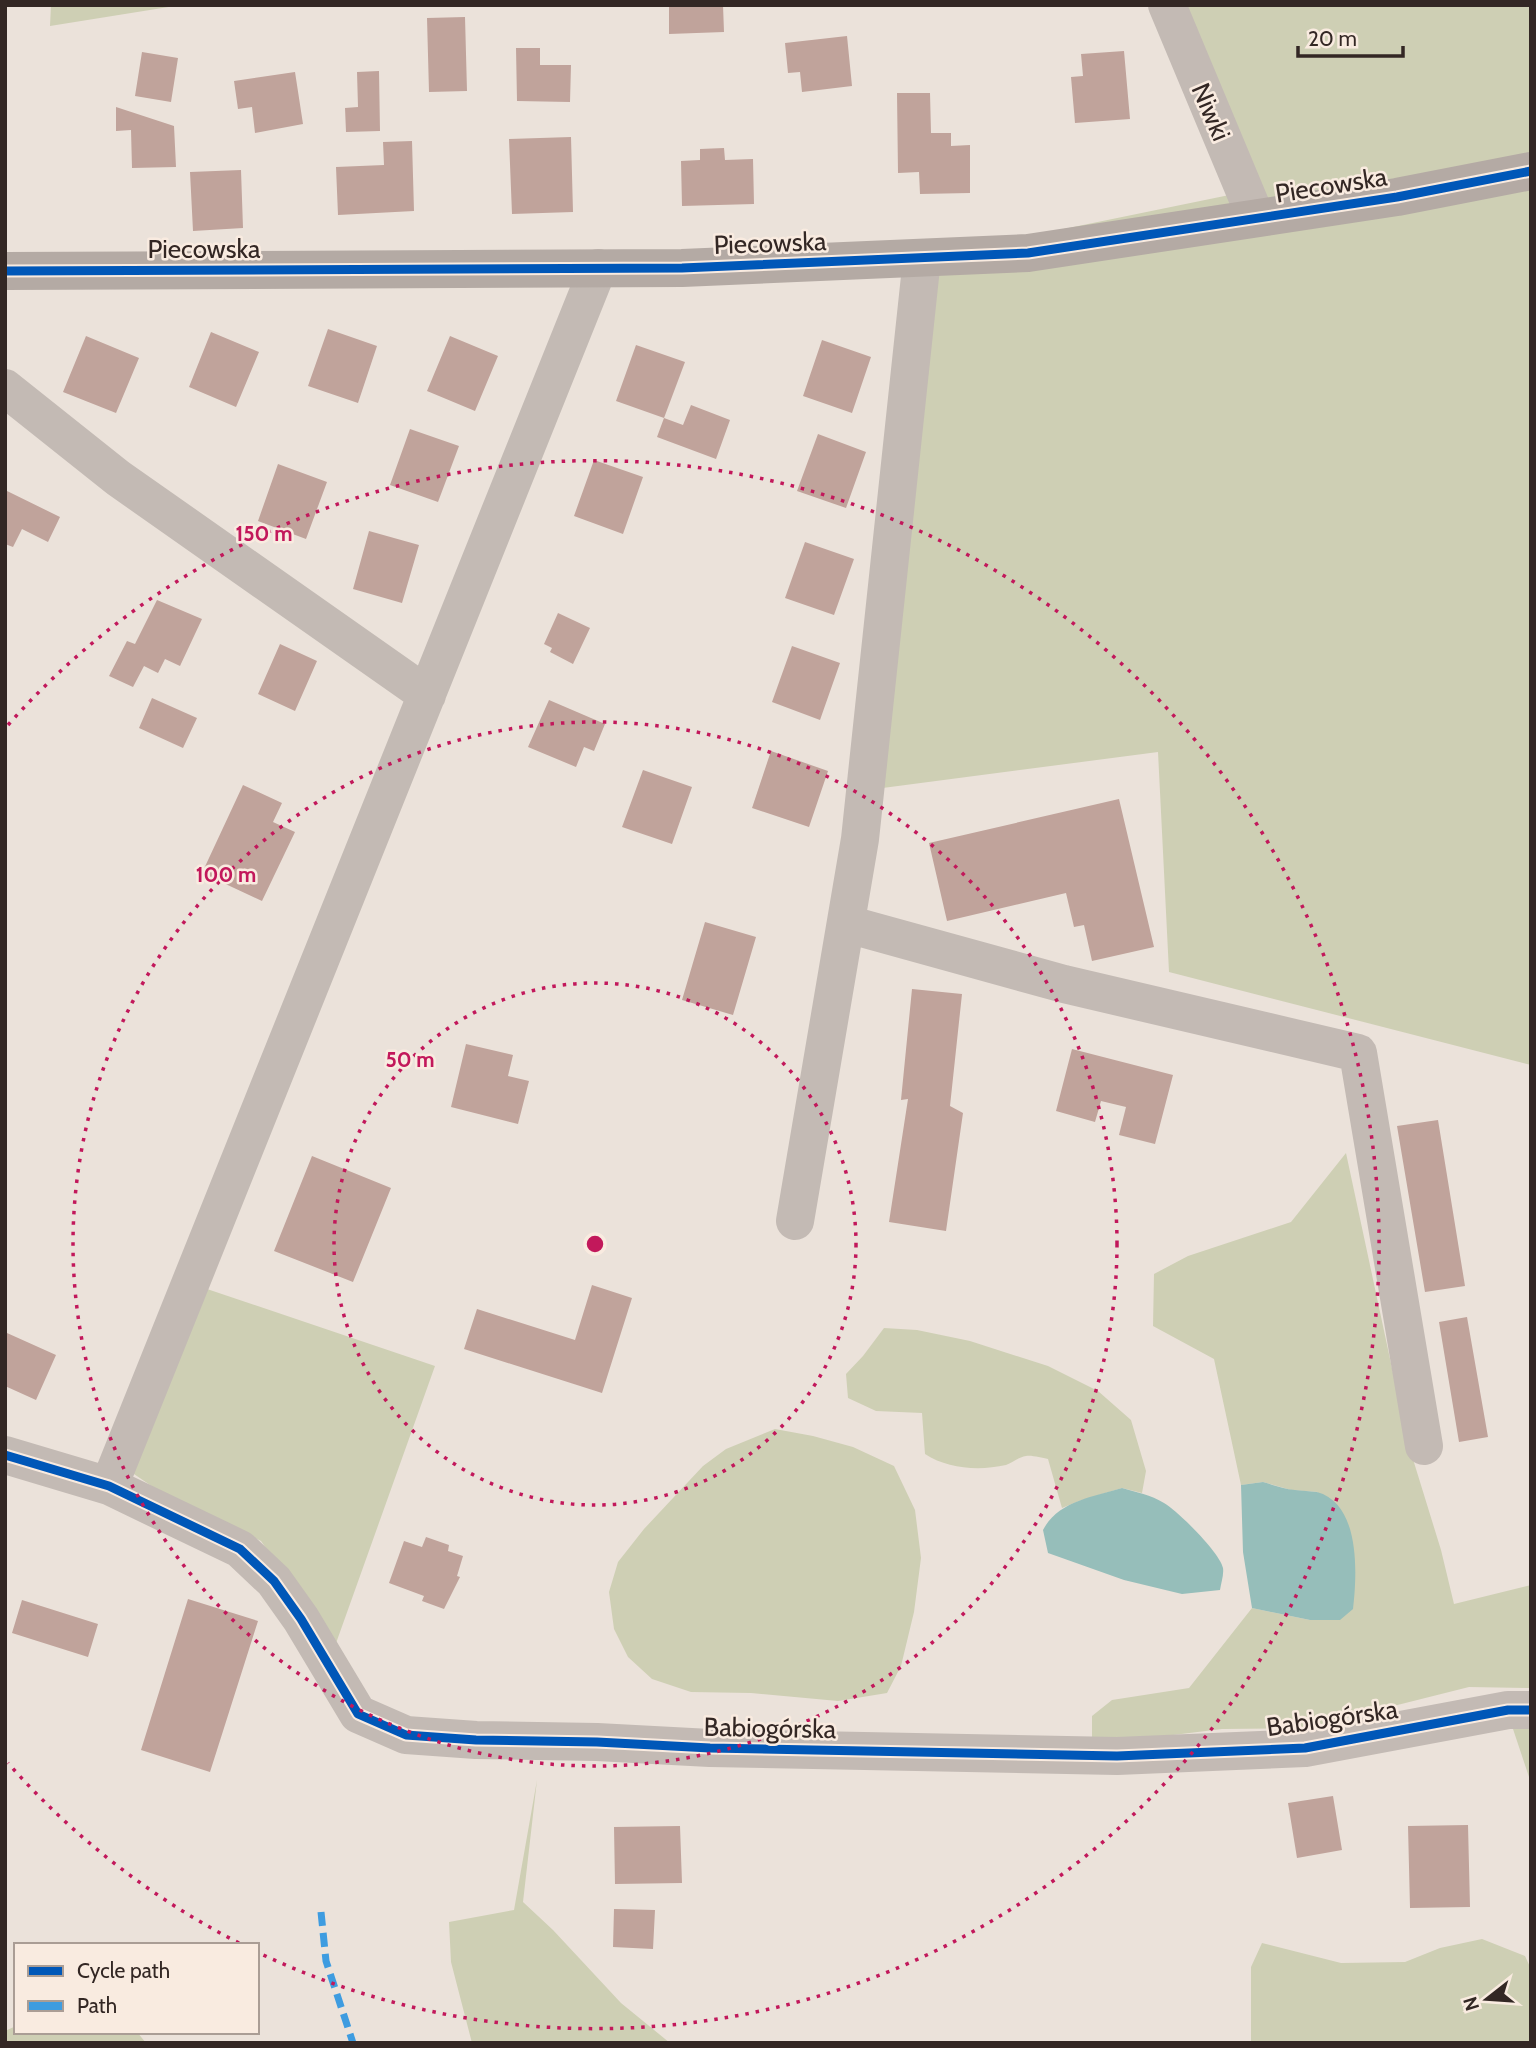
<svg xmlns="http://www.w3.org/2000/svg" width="1536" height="2048" font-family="Cabin,sans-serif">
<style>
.green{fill:#cecfb4}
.water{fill:#96beba}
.building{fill:#c0a39b}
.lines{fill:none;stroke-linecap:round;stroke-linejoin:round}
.street{stroke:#c3bab4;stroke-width:38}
.secondary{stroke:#b4aaa4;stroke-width:38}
.quiet{stroke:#3e9ce0;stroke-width:7;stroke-dasharray:14 7;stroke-linecap:butt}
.cycleway-casing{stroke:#f9ebe0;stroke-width:13}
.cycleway{stroke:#0057b8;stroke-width:9}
.ring{fill:none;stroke:#c2185b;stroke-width:3.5;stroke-dasharray:3.5 7}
.labels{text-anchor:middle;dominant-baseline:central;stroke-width:5;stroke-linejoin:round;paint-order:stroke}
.street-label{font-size:26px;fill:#332724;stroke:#f9ebe0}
.centre{fill:#c2185b;stroke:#f9ebe0;stroke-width:3.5}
.ring-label{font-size:21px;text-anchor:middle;font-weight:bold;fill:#c2185b;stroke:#f9ebe0;stroke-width:5;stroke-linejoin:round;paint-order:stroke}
</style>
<rect width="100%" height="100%" fill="#ebe2da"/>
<!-- green -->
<path class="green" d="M51,5H181L50,26Z
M1185,5H1531V1065L1169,972L1158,752L875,789L922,258L1244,192Z
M1346,1153L1408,1443L1441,1550L1454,1604L1531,1585V1688L1469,1687L1306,1728L1222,1729L1092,1745V1716L1112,1700L1189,1688L1252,1608L1310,1620L1318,1492L1291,1490L1263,1482L1241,1485L1214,1359L1153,1326L1154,1274L1188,1256L1291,1222Z
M207,1289L435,1366L335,1646L261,1541L153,1487L131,1472Z
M884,1328L917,1330L970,1341L1048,1366L1098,1391L1131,1420L1146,1471L1142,1493L1122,1488L1079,1501L1062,1508L1048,1459C1042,1458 1032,1455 1026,1456C1019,1457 1012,1463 1006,1465C979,1471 948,1469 925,1454L922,1413L876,1411L848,1398L846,1374L863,1356Z
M775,1429L813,1436L853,1447L894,1466L915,1510L921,1558L914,1612L901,1666L887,1693L838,1701L751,1693L691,1692L652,1679L628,1657L614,1629L609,1592L618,1562L644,1529L703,1466L726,1449Z
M1513,1729H1531V1783Z
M537,1780L523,1902L553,1930L621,2003L670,2043H472L451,1962L449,1922L514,1910Z
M1482,1939L1525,1956L1531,1969V2043H1251V1967L1262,1943L1341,1963L1405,1962L1440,1948Z
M16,2026V2032H137L146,2043H5V2031Z"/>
<!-- water -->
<path class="water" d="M1263,1482C1273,1485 1284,1489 1295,1490C1302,1491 1310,1491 1317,1492C1361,1504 1357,1575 1353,1609L1340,1620H1310L1252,1608L1243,1552L1241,1485Z
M1122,1488C1136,1492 1151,1495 1164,1503C1178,1511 1220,1553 1223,1568C1224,1575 1221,1583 1220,1590L1182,1594L1124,1580L1048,1553L1043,1530C1058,1501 1093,1497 1122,1488Z"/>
<!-- building -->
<path class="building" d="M669,5H723L724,32L669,34Z
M465,17L467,91L429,92L427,18Z
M847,36L852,86L802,92L800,72L788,73L785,43Z
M516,48H540V65H571L570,102L517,101Z
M1124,51L1130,119L1075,123L1071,77L1083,76L1081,54Z
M142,52L178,58L171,102L135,96Z
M379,71L380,131L346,132L345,108L358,107L357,72Z
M295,72L303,124L255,133L252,107L238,109L234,81Z
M897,93H930L931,133H951V146L970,145V193L920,194L919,172L898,173Z
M116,107L174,126L176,167L132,168L131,130L116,131Z
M571,137L573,212L512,214L509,139Z
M412,141L414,211L338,215L336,167L384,165L383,142Z
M724,148L725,160L753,159L754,204L682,206L681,161L700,160V149Z
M241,170L243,228L193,231L190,172Z
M328,329L377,346L358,403L308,386Z
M211,332L259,352L236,407L189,387Z
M86,336L139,358L116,413L63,392Z
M450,336L498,356L475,411L427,391Z
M822,340L871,357L852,413L803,396Z
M636,345L685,362L664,418L616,401Z
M691,405L730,420L716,459L657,437L664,418L683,425Z
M410,429L459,446L438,502L390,485Z
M818,434L866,452L846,508L797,491Z
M594,460L643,477L623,534L574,516Z
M278,464L327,482L306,539L258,521Z
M5,490L60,517L48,542L22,529L13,547L5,544Z
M369,531L419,545L402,603L353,589Z
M805,542L854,559L834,615L785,598Z
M157,600L202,619L180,666L165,659L158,673L144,666L133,687L109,676L127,641L135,644Z
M558,613L590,628L573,664L550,652L552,648L544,644Z
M280,644L317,661L295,711L258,694Z
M792,646L840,663L820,720L772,702Z
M152,698L197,718L183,748L139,728Z
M549,700L605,724L594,751L584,747L576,767L528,747Z
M771,751L828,771L809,827L752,808Z
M643,770L692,787L672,844L622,827Z
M243,785L282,803L273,822L295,832L262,901L202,873Z
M1119,799L1154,947L1092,961L1084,925L1074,927L1066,893L947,921L929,843Z
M705,922L756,937L733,1015L682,1000Z
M912,989L962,994L950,1106L963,1113L946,1231L889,1222L908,1099L901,1100Z
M466,1044L513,1055L508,1076L529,1081L518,1124L451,1107Z
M1072,1049L1173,1075L1155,1144L1119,1135L1126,1107L1101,1101L1095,1122L1056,1111Z
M1438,1120L1465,1286L1425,1292L1397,1126Z
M312,1156L391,1188L353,1282L274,1251Z
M592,1285L632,1298L602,1393L464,1349L477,1309L575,1340Z
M1467,1317L1488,1437L1459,1442L1439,1322Z
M7,1333L56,1355L36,1400L5,1386Z
M426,1537L449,1545L448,1551L463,1556L457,1576L460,1577L444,1609L422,1601L424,1596L389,1583L404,1541L422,1547Z
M188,1599L258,1621L210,1772L141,1750Z
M22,1600L98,1624L88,1657L12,1633Z
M1333,1796L1342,1850L1297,1858L1288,1803Z
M1468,1825L1470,1907L1410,1908L1408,1826Z
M680,1826L682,1883L615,1884L614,1827Z
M614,1909L655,1910L653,1949L613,1947Z"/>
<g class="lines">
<!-- street -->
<path class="street" d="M1167,5L1256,218
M5,388L118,478L427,695
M847,924L1064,984L1358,1053L1424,1446
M795,1221L860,839L922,258
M5,1455L109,1486L240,1549L274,1581L301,1619L358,1714L406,1735L476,1740L597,1742L710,1748L1117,1756L1305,1748L1508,1710H1531
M109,1486L598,268"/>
<!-- secondary -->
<path class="secondary" d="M5,271L682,268L1028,253L1397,197L1531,171"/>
<!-- quiet -->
<path class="quiet" d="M321,1912L326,1961L353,2043"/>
<!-- cycleway casing -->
<g class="cycleway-casing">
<path id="cycleway" d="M5,271L682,268L1028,253L1397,197L1531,171
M5,1455L109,1486L240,1549L274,1581L301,1619L358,1714L406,1735L476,1740L597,1742L710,1748L1117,1756L1305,1748L1508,1710H1531"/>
</g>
<!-- cycleway -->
<use href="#cycleway" class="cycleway"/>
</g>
<!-- distance rings -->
<g class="ring">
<circle cx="595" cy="1244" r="261"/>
<circle cx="595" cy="1244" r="522"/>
<path d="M239 1943A784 784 0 0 1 8 1763M8 725A784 784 0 1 1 257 1952"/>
</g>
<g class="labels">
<!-- street labels -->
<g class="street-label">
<text transform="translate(1211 112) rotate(67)">Niwki</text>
<text transform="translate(1331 185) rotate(-9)">Piecowska</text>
<text transform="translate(770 243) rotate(-2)">Piecowska</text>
<text x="204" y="249">Piecowska</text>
<text transform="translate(1332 1718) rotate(-8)">Babiogórska</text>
<text transform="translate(770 1728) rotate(1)">Babiogórska</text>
</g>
</g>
<circle cx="595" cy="1244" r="10" class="centre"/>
<g class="ring-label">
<text x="264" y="541">150 m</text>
<text x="226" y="882">100 m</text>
<text x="410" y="1067">50 m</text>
</g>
<!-- border -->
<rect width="1536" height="2048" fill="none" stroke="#332724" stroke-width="14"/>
<!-- legend -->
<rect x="14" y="1943" width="245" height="91" fill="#f9ebe0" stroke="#aa9d95" stroke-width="2"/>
<rect x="28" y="1966" width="35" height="10" fill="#0057b8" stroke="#aa9d95" stroke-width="2"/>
<text x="77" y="1978" font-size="21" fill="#332724">Cycle path</text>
<rect x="28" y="2001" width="35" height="10" fill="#3e9ce0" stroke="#aa9d95" stroke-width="2"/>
<text x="77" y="2013" font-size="21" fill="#332724">Path</text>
<!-- north arrow -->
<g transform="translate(1487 1999) rotate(253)" stroke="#f9ebe0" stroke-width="5" paint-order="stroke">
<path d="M0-5L12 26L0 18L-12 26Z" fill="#332724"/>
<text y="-10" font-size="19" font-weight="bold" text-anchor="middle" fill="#332724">N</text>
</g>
<!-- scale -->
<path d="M1298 46v10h105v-10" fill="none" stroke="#332724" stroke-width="3.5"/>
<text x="1308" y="46" font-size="21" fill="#332724" stroke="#f9ebe0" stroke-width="5" paint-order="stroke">20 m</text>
</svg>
